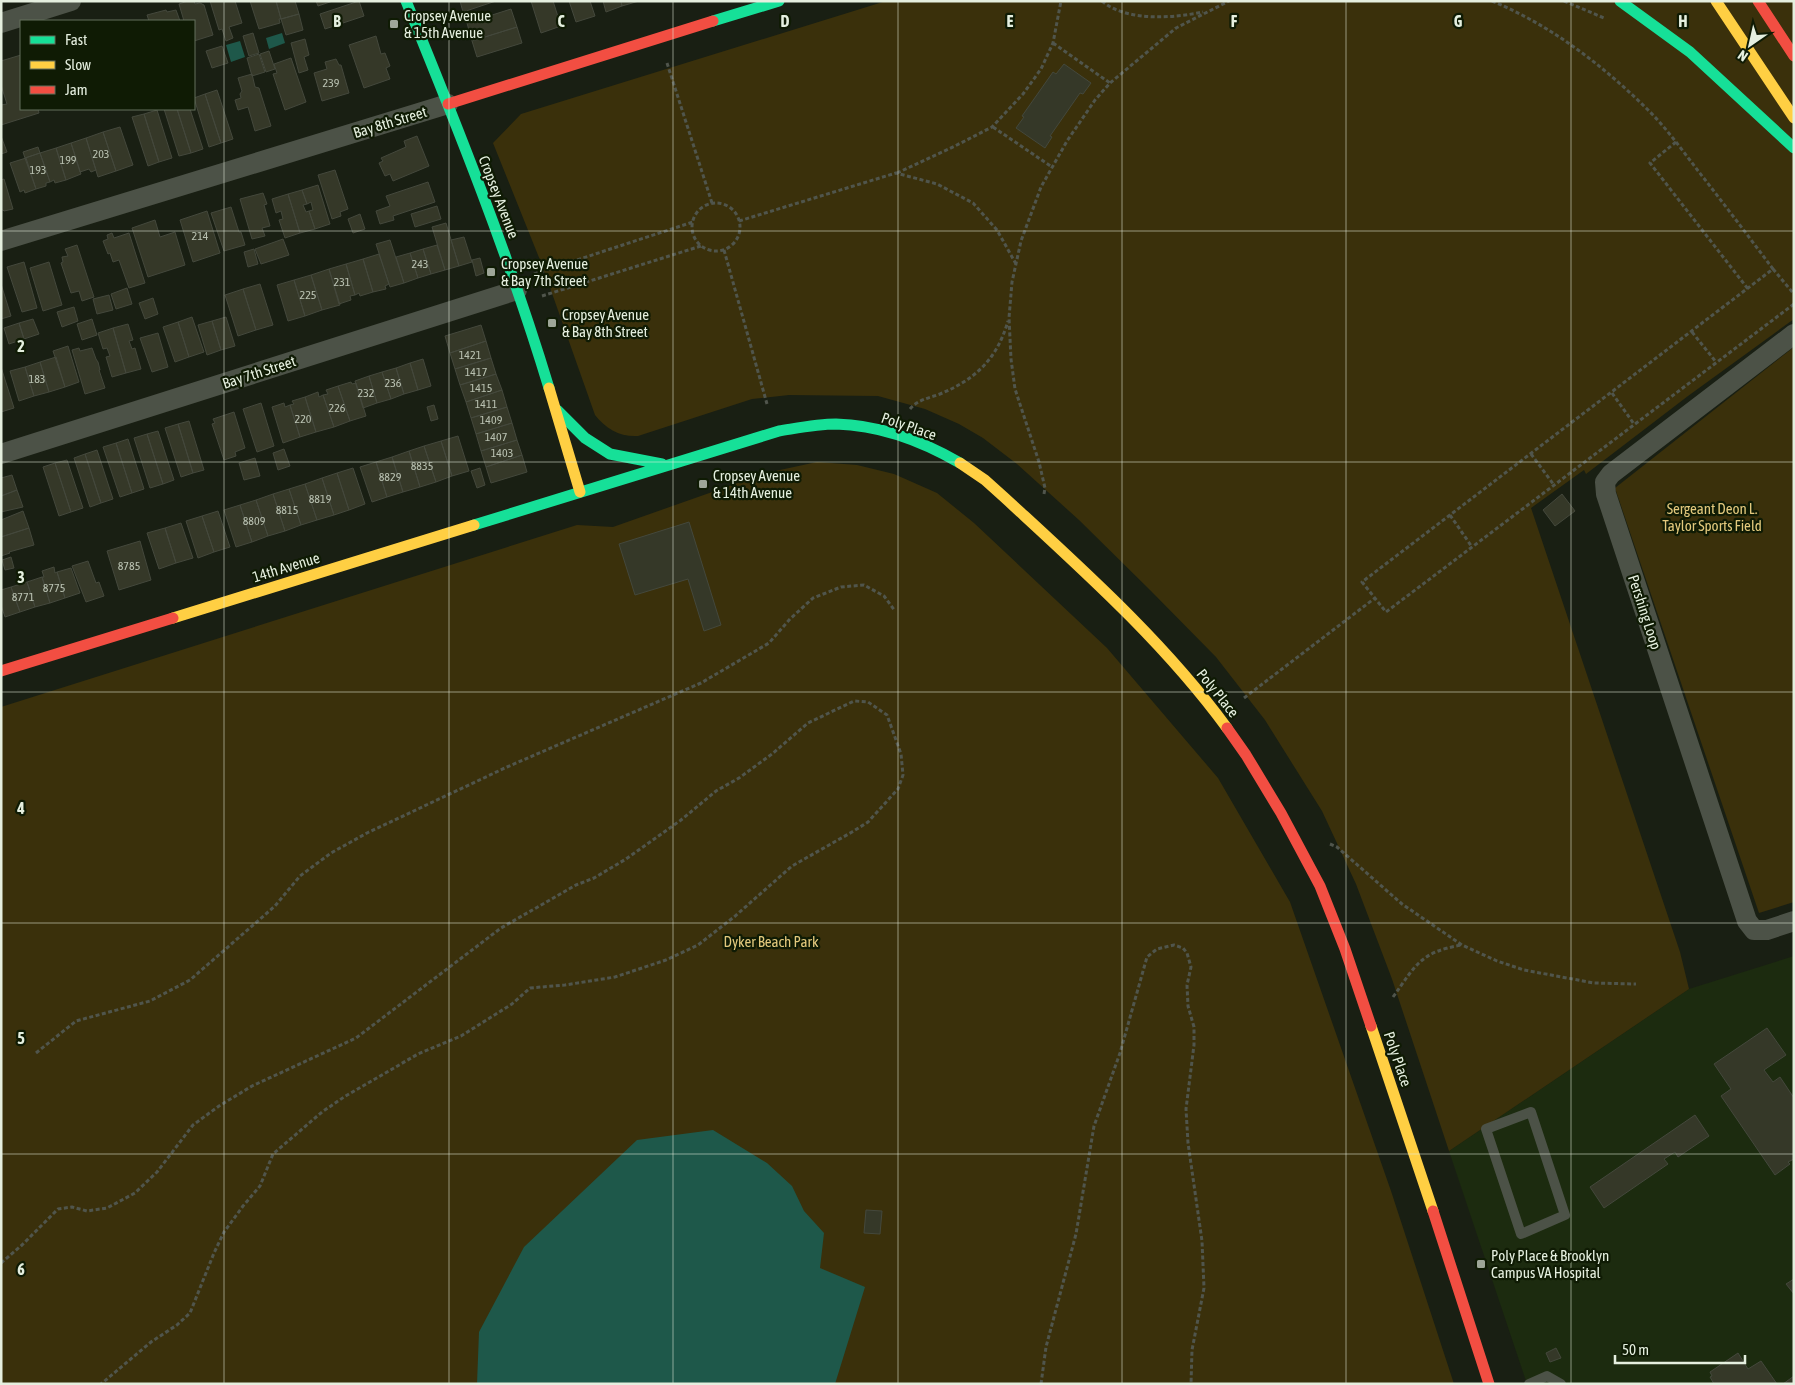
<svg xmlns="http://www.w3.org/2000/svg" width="1795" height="1385" font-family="'Asap Condensed',sans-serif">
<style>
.built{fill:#1c2b0f}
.green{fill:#3a300b}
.water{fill:#1e584a}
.building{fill:#353828;stroke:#44483c}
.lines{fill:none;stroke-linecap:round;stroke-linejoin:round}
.path{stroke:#50554c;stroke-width:3;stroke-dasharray:4 2.5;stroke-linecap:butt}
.lane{stroke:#4c5247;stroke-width:10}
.street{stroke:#4c5247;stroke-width:20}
.fast{stroke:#16e098;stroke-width:11}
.slow{stroke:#ffcf43;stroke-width:11}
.jam{stroke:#f24e42;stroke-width:11}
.grid{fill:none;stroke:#e5efdf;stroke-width:1;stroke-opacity:0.55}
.poi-dot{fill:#9ea698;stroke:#0f1b04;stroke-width:2}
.labels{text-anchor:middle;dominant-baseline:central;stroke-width:4.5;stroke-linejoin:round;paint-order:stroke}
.number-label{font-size:12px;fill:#b9c1b1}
.poi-label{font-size:15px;fill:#e5efdf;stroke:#0f1b04;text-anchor:start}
.street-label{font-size:15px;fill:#e5efdf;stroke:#0f1b04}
.park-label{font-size:15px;fill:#e3c97d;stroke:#0f1b04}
.grid-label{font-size:16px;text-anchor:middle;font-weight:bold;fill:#e5efdf;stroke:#0f1b04;stroke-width:4.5;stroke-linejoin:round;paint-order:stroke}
</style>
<rect width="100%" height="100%" fill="#191f13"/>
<!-- built -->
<path class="built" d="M1794,956V1384H1527L1449,1151L1689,989Z"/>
<!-- green -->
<path class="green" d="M886,1H1794V319L1688,396L1586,474L1584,470L1531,508L1680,952L1689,989L1449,1151L1392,979L1356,884L1322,811L1265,720L1216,657L1150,590L1079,520L1017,464L983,438L959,424L925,409L878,396L789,395L752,399L638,436C620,437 606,429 595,415L542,265L493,143L521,114Z
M1794,347V902L1759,913L1615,488Z
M817,462L857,465L894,474L937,493L974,523L1107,648L1218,778L1290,902L1391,1191L1454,1384H1V707L577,525L613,527L766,473Z"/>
<!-- water -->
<path class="water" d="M282,33L285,43L269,49L266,38Z
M240,41L245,57L231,62L226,45Z
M713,1130L767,1163L792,1186L804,1211L824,1233L820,1268L865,1287L835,1384H477L479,1332L524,1247L637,1140Z"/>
<!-- building -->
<path class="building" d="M188,1H194L195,4L200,3L204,5L213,35L194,41V21H184L179,4Z
M210,1H235L242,23L229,27L233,38L226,41L222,29L219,30Z
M250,1H276L281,19H279L280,23L259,29Z
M276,1H295L299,14L281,19Z
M316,1H333L318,6Z
M359,1L364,16L325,29L320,14Z
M460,1H496L463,12Z
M531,1H553L561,26L541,33Z
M569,1H590L595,16L576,22Z
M603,1H621L622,6L606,12Z
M621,1H639L622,6Z
M511,9L517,27L472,41L467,23Z
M166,10L167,12L176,10L180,21H149L147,15Z
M299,14L303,30L286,35L281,19Z
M517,27L522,43L477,57L472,41Z
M253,33L259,53L249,56L243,36Z
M376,36L381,54L385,53L390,66L386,68L390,79L364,88L349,45Z
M305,39L309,55L304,57L308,70L299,73L291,43Z
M222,46L228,63L212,68L206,51Z
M269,51L275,69L266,72L260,54Z
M259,54L265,72L252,76L247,58Z
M21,55V109H38L39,113L1,125V105L7,104L1,85V61Z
M291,58L306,102L285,110L273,74L277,73L274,64Z
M336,59L339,65H341L349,93L322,101L314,73L327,69L325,62Z
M1064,64L1091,83L1083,94L1080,93L1050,136L1052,137L1045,148L1016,128L1024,117L1022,116L1053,72L1056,74Z
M252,74L255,87L259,88L271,126L255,131L248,107L238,110L235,100L241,98L240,94L242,91L238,78Z
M217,90L233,139L221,143L205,94Z
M205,94L221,143L209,147L194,98Z
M164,109H177L191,153L179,156Z
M177,109H190L203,149L191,153Z
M157,110L172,158L159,162L144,114Z
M144,114L159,162L148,166L132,117Z
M120,127L133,165L116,171L103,132Z
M103,132L116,171L98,177L86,138Z
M1,136L7,152L1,154Z
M417,136L429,166L393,181L390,174L385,176L379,163L383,161L381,158L406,147L404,141Z
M86,138L96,170L91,172L89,169L80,172L71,143Z
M71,143L81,174L66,180L56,148Z
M38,147L40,153L25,158L23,152Z
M56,148L66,180L55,183L54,180L50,182L40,153Z
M40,153L50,182L46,183V186L36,189L25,158Z
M26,158L36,189L25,193L24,190L20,192L10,163Z
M335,170L348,209L340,212L341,216L332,219L318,175Z
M4,179L13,209L4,211L3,210H1V180Z
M428,182L435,202L393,216L394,220L380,224L376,211L390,206L386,196Z
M318,185L330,224L315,229L309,211L313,210L311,202L307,204L302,190Z
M302,190L307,204L303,205L306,212L309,211L315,229L300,233L288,194Z
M263,193L267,204L264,205L270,226L262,228L265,236L252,239L240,199Z
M288,194L300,233L285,238L279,220L283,219L281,211L276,213L272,199Z
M437,206L441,219L415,227L411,214Z
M231,207L239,232H241L245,245L224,251L211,213Z
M207,211L220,253L193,262L180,220Z
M360,214L365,229L353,233L348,219Z
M155,220L160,237L175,232L185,265L148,277L132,228Z
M446,223L459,266L445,270L432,227Z
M112,233L114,238L129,233L145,283L129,288L119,260L113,262L110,253L108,254L103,241L108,239L107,235Z
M464,237L472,262L459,266L451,240Z
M283,239L289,255L261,264L255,249Z
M390,240L404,283L390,287L376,244Z
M77,245L94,297L82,301L79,291L71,293L61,263L63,262L62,257L68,256L65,249Z
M437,245L445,270L431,274L423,249Z
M254,249L258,264L248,267L244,252Z
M423,249L431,274L418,278L410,253Z
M410,253L418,278L404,283L396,257Z
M379,254L389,284L385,286L386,289L373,292L363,259Z
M480,258L484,273L476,276L472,260Z
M363,259L373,292L360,296L359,293L355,295L346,264Z
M24,262L37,308L22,312L7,267Z
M49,262L62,305L43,311L30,268Z
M346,264L355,295L350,296L351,300L339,304L329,269Z
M329,269L340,305L322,310L311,275Z
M311,275L322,310L305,316L294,280Z
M294,280L305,316L288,321L277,285Z
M1,284L11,316L1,319Z
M260,284L273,325L256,330L243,289Z
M127,288L132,304L116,309L111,294Z
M243,289L256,330L238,336L225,295Z
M109,295L113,310L97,314L93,299Z
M153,298L158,314L145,319L139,303Z
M74,307L78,321L62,327L57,312Z
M192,317L204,352L189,357L178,322Z
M226,317L235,346L221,350L212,321Z
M33,319L39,334L24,339L19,323Z
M92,319L97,335L82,340L77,324Z
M212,321L221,350L207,355L198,325Z
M178,322L189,357L175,362L163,327Z
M19,323L24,339L9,344L4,328Z
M128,324L133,340L129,341L132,349L135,348L141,369L126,373L113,328Z
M481,325L486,341L450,353L445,336Z
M113,328L126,373L112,377L106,357L110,356L107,348L103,349L98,333Z
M158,333L168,367L152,372L140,338Z
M486,341L491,358L455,369L450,353Z
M68,346L79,382L65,387L53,351Z
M79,348L80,351L92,348L96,359L98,362L100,370H99L105,388L85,394L72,350Z
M56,357L65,387L49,392L40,362Z
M491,358L496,374L460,385L455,369Z
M423,359L431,386L418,390L410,363Z
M40,362L49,392L34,396L25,367Z
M410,363L418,390L404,394L396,368Z
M1,367L14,408L1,412Z
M25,367L34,396L19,401L10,371Z
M396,368L404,394L391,399L382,372Z
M382,372L391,399L377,403L369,376Z
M496,374L502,390L466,402L460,385Z
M369,376L377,403L363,408L355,381Z
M351,382L352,384L356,383L366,416L350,421L338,386Z
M338,386L350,421L334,427L323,395L328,394L326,390Z
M502,390L507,407L471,418L466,402Z
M318,392L319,397L323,395L334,427L316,432L305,397Z
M305,397L316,432L300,437L290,405L294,404L292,401Z
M261,403L274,446L257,452L243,409Z
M284,403L285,407L290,405L300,437L283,443L272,407Z
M434,405L438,419L431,421L427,407Z
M507,407L512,423L476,434L471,418Z
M234,412L245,448L235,452L236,456L224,460L212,424L215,423L213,419Z
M189,421L204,470L193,473L178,424Z
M512,423L517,440L481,451L476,434Z
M178,424L193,473L181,477L165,428Z
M158,431L174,480L163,484L147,434Z
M147,434L163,484L150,488L134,438Z
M458,436L469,471L452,476L441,441Z
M128,439L144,489L132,493L116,443Z
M517,440L522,455L486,467L481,451Z
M441,441L452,476L436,482L424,446Z
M116,443L132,493L120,497L103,447Z
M424,446L436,482L420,487L409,451Z
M284,449L290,466L278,470L273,453Z
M97,450L113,499L101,503L85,454Z
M409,451L420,487L403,492L392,457Z
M85,454L101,503L90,507L74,458Z
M522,455L527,472L491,483L486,467Z
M392,457L403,492L387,497L376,462Z
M255,458L260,476L244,480L239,463Z
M67,460L83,508L71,512L55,463Z
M376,462L387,497L372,502L360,467Z
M55,463L71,512L59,516L43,467Z
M353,468L365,504L349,510L337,473Z
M480,468L485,485L477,488L471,471Z
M337,473L349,510L334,515L322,478Z
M12,475L17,490L1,496V478Z
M322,478L334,515L317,520L305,484Z
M305,484L317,520L301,525L289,489Z
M289,489L301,525L285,531L273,494Z
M17,490L23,507L1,512V496Z
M273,494L285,531L268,536L256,500Z
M1562,494L1575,511L1555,526L1543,510Z
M256,500L268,536L252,542L240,505Z
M240,505L252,542L236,547L224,510Z
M23,511L29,528L1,537V520Z
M218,511L230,547L214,552L202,516Z
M202,516L214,552L198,558L186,521Z
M689,522L721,625L704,631L688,579L635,595L619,544Z
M181,523L193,558L176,563L165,528Z
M29,528L34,545L9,552L10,553L1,556V537Z
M165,528L176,563L159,569L147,533Z
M140,541L151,580L119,590L107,551Z
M11,557L14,568L5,570L2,560Z
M88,561L96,583L99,582L104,596L86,602L72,566Z
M54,567L55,573L57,572L65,598L50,603L42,577H44L42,571Z
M71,568L80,593L65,598L57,572Z
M42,577L50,603L35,607L27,582Z
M27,582L35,607L20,612L11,587Z
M11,587L20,612L5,617L1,605V590Z
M1767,1028L1786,1055L1764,1070L1773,1082L1780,1077L1794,1098V1159L1788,1162L1790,1164L1775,1175L1721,1096L1731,1089L1714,1064Z
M1695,1115L1709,1136L1678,1157L1675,1152L1664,1159L1668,1164L1604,1208L1590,1187Z
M866,1210L882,1211L880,1234L864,1233Z
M1794,1279V1294L1786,1284Z
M1556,1348L1561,1358L1550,1362L1546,1353Z
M1738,1353L1748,1369L1761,1361L1777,1384H1714L1710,1377L1712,1376L1710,1372Z
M1794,1376V1384H1783Z"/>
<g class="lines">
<!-- path -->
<path class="path" d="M1102,1C1126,22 1174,18 1203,12
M1492,1C1550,25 1601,64 1645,107C1665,126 1682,150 1699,172C1724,204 1749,237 1773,269L1362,582L1386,612L1794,304
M1564,1L1604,18
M1053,43L1110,83
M667,63L712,203
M993,127L1052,167
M1676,142L1650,163L1748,289
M897,173L955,146L992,127L1023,94L1041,69L1053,43L1061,1
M692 227a24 24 0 1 1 48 0a24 24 0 1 1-48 0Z
M739,221L896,173L937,184L973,203L997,230L1016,264
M724,250L767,404
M1773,269L1794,294
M534,274L693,222
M542,296L701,246
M1692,332L1716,362
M1612,393L1634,424
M910,409C917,400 929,398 940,394C976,379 997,359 1008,321
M1531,454L1554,485
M1044,494L1045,488L1039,462L1015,389L1011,359L1009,318L1012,282L1021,241L1041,187L1067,141L1095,100L1110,83L1176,28L1229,1
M1450,515L1472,547
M1244,698L1375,598
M1330,844L1337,847L1402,904L1462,945L1497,961L1524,970L1594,983L1636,984
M1393,997C1416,965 1420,952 1462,945
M36,1053L76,1021L150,1001L190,980L275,906L300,876L331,853L367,833L507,767L701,683L769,643L790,619L813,598L841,587L864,585L884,596L895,611
M1,1263L22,1245L58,1209L72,1207L87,1211L107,1208L135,1193L157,1172L193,1125L219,1106L252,1086L356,1038L501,928L576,885L594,878L626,859L681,820L716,791L739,778L772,754L808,723L854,701L868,702L887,715L901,754L903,775L898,789L868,822L852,832L792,866L734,917L698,945L666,960L615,977L565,985L530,988L512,1004L461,1036L418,1054L344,1097L322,1112L273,1154L260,1186L243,1206L224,1232L214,1253L190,1313L177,1325L151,1342L101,1384
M1041,1384L1046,1347L1076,1234L1094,1126L1120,1053L1147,957L1157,949L1174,945L1183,948L1187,953L1191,967L1187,985L1188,1006L1194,1027V1045L1186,1109L1188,1143L1202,1241L1204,1288L1192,1350L1191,1384"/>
<!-- lane -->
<path class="lane" d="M1531,1112L1565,1215L1521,1234L1486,1129Z
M1529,1384L1547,1376L1561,1384"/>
<!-- street -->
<path class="street" d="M1,23L71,1
M1,241L448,104
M1794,334L1611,474L1605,482L1606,494L1747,921L1754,930H1767L1794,921
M1,454L517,290"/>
<!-- fast -->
<path class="fast" d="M406,1C458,128 509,256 549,388
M1620,1L1690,52L1794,148
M713,21L779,1
M557,410L585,438L610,454L662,464
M474,525L779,431C798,428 817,424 836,424C880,425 922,441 960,463"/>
<!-- slow -->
<path class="slow" d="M1716,1L1794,118
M549,388L580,492
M960,463L985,480L1005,498C1083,570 1164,642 1227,728
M173,618L474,525
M1371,1026L1433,1211"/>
<!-- jam -->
<path class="jam" d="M1758,1L1794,56
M448,104L713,21
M1,671L173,618
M1227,728L1246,755L1281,813L1320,886L1345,949L1371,1026
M1433,1211L1489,1384"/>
</g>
<!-- grid -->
<path class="grid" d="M224,1V1384M449,1V1384M673,1V1384M898,1V1384M1122,1V1384M1346,1V1384M1571,1V1384M1,231H1794M1,462H1794M1,692H1794M1,923H1794M1,1154H1794"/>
<!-- markers -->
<g class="poi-dot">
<rect x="389" y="19" width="10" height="10" rx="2.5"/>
<rect x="486" y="267" width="10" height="10" rx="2.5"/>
<rect x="547" y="318" width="10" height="10" rx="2.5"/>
<rect x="698" y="479" width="10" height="10" rx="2.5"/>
<rect x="1476" y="1259" width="10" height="10" rx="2.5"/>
</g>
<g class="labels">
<!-- number labels -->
<g class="number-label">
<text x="331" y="83">239</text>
<text x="101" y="154">203</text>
<text x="68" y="160">199</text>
<text x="38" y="170">193</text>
<text x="200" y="236">214</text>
<text x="420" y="264">243</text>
<text x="342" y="282">231</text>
<text x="308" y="295">225</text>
<text x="470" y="355">1421</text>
<text x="476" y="372">1417</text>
<text x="37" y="379">183</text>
<text x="393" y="383">236</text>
<text x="481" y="388">1415</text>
<text x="366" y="393">232</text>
<text x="486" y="404">1411</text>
<text x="337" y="408">226</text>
<text x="303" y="419">220</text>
<text x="491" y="420">1409</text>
<text x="496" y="437">1407</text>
<text x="502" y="453">1403</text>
<text x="422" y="466">8835</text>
<text x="390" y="477">8829</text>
<text x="320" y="499">8819</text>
<text x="287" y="510">8815</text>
<text x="254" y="521">8809</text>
<text x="129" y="566">8785</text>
<text x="54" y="588">8775</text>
<text x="23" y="597">8771</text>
</g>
<!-- poi labels -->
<g class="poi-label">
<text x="404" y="15">Cropsey Avenue<tspan x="404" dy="17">&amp; 15th Avenue</tspan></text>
<text x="501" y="263">Cropsey Avenue<tspan x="501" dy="17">&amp; Bay 7th Street</tspan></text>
<text x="562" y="314">Cropsey Avenue<tspan x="562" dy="17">&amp; Bay 8th Street</tspan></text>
<text x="713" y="475">Cropsey Avenue<tspan x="713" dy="17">&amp; 14th Avenue</tspan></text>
<text x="1491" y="1255">Poly Place &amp; Brooklyn<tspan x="1491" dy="17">Campus VA Hospital</tspan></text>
</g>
<!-- street labels -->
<g class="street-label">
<text transform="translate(390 122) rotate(-17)">Bay 8th Street</text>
<text transform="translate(499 197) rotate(69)">Cropsey Avenue</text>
<text transform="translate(259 372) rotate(-18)">Bay 7th Street</text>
<text transform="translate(909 426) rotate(19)">Poly Place</text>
<text transform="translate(286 567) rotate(-17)">14th Avenue</text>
<text transform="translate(1645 612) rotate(72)">Pershing Loop</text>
<text transform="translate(1218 693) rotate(51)">Poly Place</text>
<text transform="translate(1398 1059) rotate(71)">Poly Place</text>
</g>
<!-- park labels -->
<g class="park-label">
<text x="1712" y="508">Sergeant Deon L.<tspan x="1712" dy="17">Taylor Sports Field</tspan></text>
<text x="771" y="941">Dyker Beach Park</text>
</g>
</g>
<g class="grid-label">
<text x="337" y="27">B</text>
<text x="561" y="27">C</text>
<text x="785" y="27">D</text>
<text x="1010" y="27">E</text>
<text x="1234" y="27">F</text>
<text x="1458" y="27">G</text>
<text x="1683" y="27">H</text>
<text x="21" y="352">2</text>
<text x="21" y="583">3</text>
<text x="21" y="814">4</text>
<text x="21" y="1044">5</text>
<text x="21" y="1275">6</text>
</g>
<!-- border -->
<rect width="1795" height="1385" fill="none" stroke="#e5efdf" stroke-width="5"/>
<!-- legend -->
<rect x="20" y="20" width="175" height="90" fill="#0f1b04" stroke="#65705c"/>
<rect x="30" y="36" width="25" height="8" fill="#16e098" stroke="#65705c"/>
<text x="65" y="45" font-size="15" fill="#e5efdf">Fast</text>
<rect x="30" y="61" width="25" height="8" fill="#ffcf43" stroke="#65705c"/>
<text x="65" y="70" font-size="15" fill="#e5efdf">Slow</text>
<rect x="30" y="86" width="25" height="8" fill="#f24e42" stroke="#65705c"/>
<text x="65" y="95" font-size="15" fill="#e5efdf">Jam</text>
<!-- north arrow -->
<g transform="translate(1750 45) rotate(214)" stroke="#0f1b04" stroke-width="4" paint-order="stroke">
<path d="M0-4L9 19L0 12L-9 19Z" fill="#e5efdf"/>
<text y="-8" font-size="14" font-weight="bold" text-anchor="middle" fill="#e5efdf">N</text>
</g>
<!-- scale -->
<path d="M1615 1355v8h130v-8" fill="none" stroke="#e5efdf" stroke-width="2.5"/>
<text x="1622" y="1355" font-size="15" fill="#e5efdf" stroke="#0f1b04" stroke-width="4" paint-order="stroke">50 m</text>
</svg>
